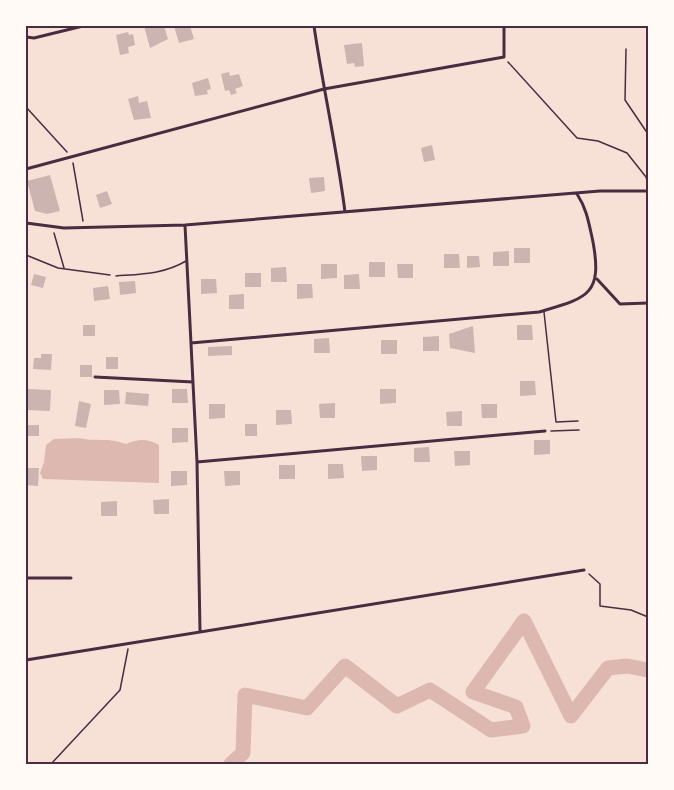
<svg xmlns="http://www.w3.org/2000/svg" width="674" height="790" font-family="'DM Sans',sans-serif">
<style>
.water{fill:#dcb8b0}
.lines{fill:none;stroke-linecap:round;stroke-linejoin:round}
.river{stroke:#dcb8b0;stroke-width:15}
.building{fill:#ccb4b1}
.path{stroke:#4a2c40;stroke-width:1.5}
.service{stroke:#4a2c40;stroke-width:1.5}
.minor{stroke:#4a2c40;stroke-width:3}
.neatline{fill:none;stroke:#4a2c40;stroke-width:2}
</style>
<rect width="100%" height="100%" fill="#f7e1d7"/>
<!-- water -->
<path class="water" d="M78,438C95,442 108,437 126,444C138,439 147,438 159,445V483L43,479L40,473L44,462L46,445L54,439Z"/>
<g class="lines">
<!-- river -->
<path class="river" d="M231,764L243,753L245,695L307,708L345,666L397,706L430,690L491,730L523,726L516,707L473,692L524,621L571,716L608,668L627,666L648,670"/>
</g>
<!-- building -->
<path class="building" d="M144,26H164L168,39L150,48Z
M174,26H190L194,39L179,43Z
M128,32L129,35L133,34L135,45L128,47L129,53L120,55L116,35Z
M362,43L364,66L355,67L354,63L347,64L344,45Z
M229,72L230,76L239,74L243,86L235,89L237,93L231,95L229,90L225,91L221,74Z
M208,78L211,89L207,90L208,94L195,96L192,83Z
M138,96L139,103L147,101L151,118L134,120L128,99Z
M432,145L435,160L424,162L421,148Z
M50,175L60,211L47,214L35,211L27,181Z
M324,177L325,191L311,193L309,178Z
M107,191L112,204L100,208L96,195Z
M514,248H530V263H514Z
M509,251V266H493V252Z
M444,254H459L460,268H444Z
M467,256H479L480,267L467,268Z
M369,262H385V277H369Z
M321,264H337V278L321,279Z
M397,264H413V278H398Z
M286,267L287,282H271V268Z
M245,273H261V287H245Z
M34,274L46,277L43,288L31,285Z
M359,274L360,289H344V275Z
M201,279H216L217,293L201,294Z
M135,281L136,293L120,295L119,282Z
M297,284H312L313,298L297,299Z
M108,286L110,299L94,301L93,288Z
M244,294V309H229V295Z
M83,325H95V336H83Z
M517,325H532L533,340H517Z
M473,326L475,353L450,348L449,334Z
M439,336V351H423V337Z
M329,338L330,353H314V339Z
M381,340H397V354H381Z
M232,346V355L208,356V347Z
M41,354H52L51,370L33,369L34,358H41Z
M106,357H118V369H106Z
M80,365H92V377H80Z
M520,381H535L536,395L520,396Z
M28,389L51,390L50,411L27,410Z
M172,389H187L188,403H172Z
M380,389H396V403L380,404Z
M104,390H119L120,404L104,405Z
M126,392L149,394L148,406L125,404Z
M79,401L91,404L86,428L75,426Z
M335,403V418H320L319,404Z
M209,404H225V418L209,419Z
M481,404H497V418H482Z
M276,410H291L292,424L276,425Z
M462,411V426H447L446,412Z
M245,424H257V436H245Z
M26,425H39V436H27Z
M172,428H188V442L172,443Z
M534,440H550V454L534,455Z
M429,447L430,462H414V448Z
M454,451H470V465L455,466Z
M361,456H377V470L362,471Z
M328,464H343L344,478L328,479Z
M279,465H295V479H279Z
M26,468H39L38,486L26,485Z
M171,471H187V485L171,486Z
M224,471H240V485L225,486Z
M169,499V514H154L153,500Z
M117,501V516H101V502Z"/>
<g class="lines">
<!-- path -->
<path class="path" d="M626,49L625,100L648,134
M508,62L577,138L598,141L627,153L646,177L648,184
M26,107L67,152
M73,163L83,221
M54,233L64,268
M26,255L58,268L110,275
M551,431L579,430
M589,574L600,584V606L631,610L648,617
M51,764L120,690L128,649
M316,764H323"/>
<!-- service -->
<path class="service" d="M116,276C142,274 164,274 186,261
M544,312L556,422L578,421"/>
<!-- minor -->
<path class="minor" d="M314,26C323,88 337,149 345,212
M26,37L34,38L83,26
M26,169L324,89L504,57V26
M26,223L64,228L185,225L600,191H648
M185,225L197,462L200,631
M597,279L620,304L648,303
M191,343L539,312C586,298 603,296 593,242C589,224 587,209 577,194
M95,377L193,382
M197,462L545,431
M26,578H71
M26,660L584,570"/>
</g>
<!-- border -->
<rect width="674" height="790" fill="none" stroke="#fffaf5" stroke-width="54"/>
<rect x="27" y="27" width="620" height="736" class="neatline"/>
</svg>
